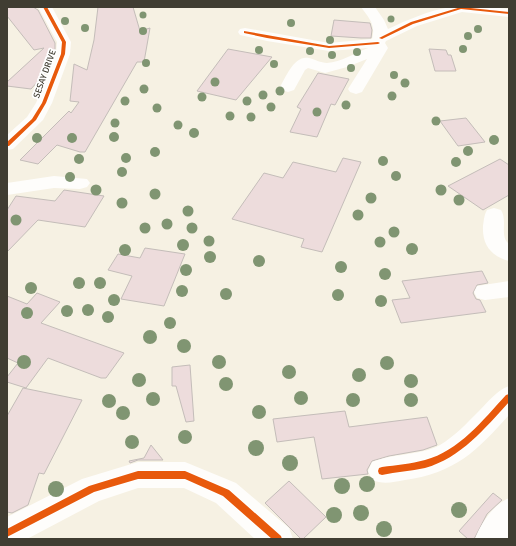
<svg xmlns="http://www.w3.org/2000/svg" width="516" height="546" font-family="Signika,sans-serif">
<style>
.building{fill:#eddcdc;stroke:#c4bdb9}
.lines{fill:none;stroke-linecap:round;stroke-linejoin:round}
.street{fill:#fefdfb;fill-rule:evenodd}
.secondary{fill:#fefdfb;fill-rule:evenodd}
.cycleway-casing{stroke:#fff;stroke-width:2}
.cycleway{fill:#e8590c;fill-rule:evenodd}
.tree{fill:#809572}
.labels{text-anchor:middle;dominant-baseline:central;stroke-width:3.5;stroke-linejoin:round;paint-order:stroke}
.far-street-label{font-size:9px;fill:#403d32;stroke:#fff}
</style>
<rect width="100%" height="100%" fill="#f6f1e3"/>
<!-- building -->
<path class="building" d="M7,7H33L38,10L55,43V54L48,70L31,89L7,86V82L44,48L34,50L7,16Z
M98,7H133L140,31L150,28L144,62H137L85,152H80L57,145L38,164L20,160L69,111L71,113L79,102L70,101L74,64L87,70L94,40Z
M334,20L370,23L372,30L371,38H361L331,36Z
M228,49L272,57L236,100L197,91Z
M429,49L446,50L448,55H451L456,71H435Z
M318,73L349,79L335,105L331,104L317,137L290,132L301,109L297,107Z
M466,118L485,142L458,146L440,121Z
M343,158L361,162L322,252L301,247L304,239L232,219L264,173L283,178L293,162L336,172Z
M500,159L509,165V195L483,210L448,186Z
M64,190L104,196L85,227L38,220L7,252V210L16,196L55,201Z
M145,248L185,254L164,306L121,299L132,276L108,270L118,254L140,258Z
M482,271L488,283L477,285L473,293L476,299L480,300L486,312L401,323L392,300L410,298L402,281Z
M37,293L60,302L41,323L124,353L106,378H101L48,358L26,388L7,382V377L18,363L7,358V296L27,304Z
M190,365L194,421L186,422L176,386H172V367Z
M23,388L82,400L44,474L39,473L28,505L12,513L7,512V416Z
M345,411L349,427L427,417L437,445L423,450L389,456L372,461L367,470L368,474L322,479L314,437L277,442L273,419Z
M151,445L163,460H138L130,463L129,461L144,458Z
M289,481L326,517L303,539H301L265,503Z
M493,493L502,500L487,514L474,539H468L459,531Z"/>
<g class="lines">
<!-- street -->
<path class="street" d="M361,7H375L384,20L388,29C407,20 428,11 450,7C466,4 492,7 509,9V17L462,12L417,26L386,41L385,43L388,48L362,92L356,94L350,92L348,89L367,59L347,67L325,73L308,68L305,70L294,90L288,92L282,90L280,87C286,77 294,55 309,58C314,59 321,63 327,63C341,62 355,53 368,48L329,51L267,41L240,35L238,32L240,29L245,28L329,43L372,39C376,25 369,18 361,7Z
M54,176L87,179L90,183L87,187L80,189L54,188L7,195V183Z
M494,208L501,210C508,221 499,236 509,244V261C491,256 482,245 483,226C484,220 484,215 487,210Z
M509,281V297L485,300L477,298L474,292L477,286Z
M509,386V415C477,451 455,473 405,480C393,482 384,485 372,480L368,471L372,462C394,453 419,456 440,445C455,436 467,423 479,411C489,401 496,391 509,386Z
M138,462H185L236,483L289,528L293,539H255L216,503L184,488H138L99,501L27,539H7V517L82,479Z
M509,498L508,539H475C481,523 493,505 509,498Z"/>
<!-- secondary -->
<path class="secondary" d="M38,7H52L71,42L70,54L52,103L43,120L13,149L7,150V135L27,117L36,103L56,54L57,42Z"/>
<!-- cycleway casing -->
<g class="cycleway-casing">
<path id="cycleway" d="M43,7H47L66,42L65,54L46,103L36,120L9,146H7V142L32,119L42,103L61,54L62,42Z
M461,7L509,12V14L461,9L413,24L382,39L379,38L411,22Z
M244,31L329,46L378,42L380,43L378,44L329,48L267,38L244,33Z
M509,394V402C485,428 461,458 425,468C411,471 396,472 382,475L379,474L378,471L379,468L382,467C396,465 411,464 425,460C459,451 483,420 506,395Z
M138,471H185L229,490L281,536L282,539H272L223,496L185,479H138L94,492L7,537V529L89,486Z"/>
</g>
<!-- cycleway -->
<use href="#cycleway" class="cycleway"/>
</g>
<!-- trees -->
<g class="tree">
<circle cx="143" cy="15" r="3.5"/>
<circle cx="391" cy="19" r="3.5"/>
<circle cx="65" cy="21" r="4"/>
<circle cx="291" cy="23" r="4"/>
<circle cx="85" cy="28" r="4"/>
<circle cx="478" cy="29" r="4"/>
<circle cx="143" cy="31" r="4"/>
<circle cx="468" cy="36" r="4"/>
<circle cx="330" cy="40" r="4"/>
<circle cx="463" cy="49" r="4"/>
<circle cx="259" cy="50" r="4"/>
<circle cx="310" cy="51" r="4"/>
<circle cx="357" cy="52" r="4"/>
<circle cx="332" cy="55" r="4"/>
<circle cx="146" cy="63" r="4"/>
<circle cx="274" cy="64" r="4"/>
<circle cx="351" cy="68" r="4"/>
<circle cx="394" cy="75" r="4"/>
<circle cx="215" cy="82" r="4.5"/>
<circle cx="405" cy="83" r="4.5"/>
<circle cx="144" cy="89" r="4.5"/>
<circle cx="280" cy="91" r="4.5"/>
<circle cx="263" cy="95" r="4.5"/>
<circle cx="392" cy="96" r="4.5"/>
<circle cx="202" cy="97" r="4.5"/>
<circle cx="125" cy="101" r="4.5"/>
<circle cx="247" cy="101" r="4.5"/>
<circle cx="346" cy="105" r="4.5"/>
<circle cx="271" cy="107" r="4.5"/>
<circle cx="157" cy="108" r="4.5"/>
<circle cx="317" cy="112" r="4.5"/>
<circle cx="230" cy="116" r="4.5"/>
<circle cx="251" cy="117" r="4.5"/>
<circle cx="436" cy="121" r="4.5"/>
<circle cx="115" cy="123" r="4.5"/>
<circle cx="178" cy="125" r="4.5"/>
<circle cx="194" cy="133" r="5"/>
<circle cx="114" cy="137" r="5"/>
<circle cx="37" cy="138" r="5"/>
<circle cx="72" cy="138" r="5"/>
<circle cx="494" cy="140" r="5"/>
<circle cx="468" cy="151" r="5"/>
<circle cx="155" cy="152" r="5"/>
<circle cx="126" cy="158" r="5"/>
<circle cx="79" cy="159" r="5"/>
<circle cx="383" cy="161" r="5"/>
<circle cx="456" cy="162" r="5"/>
<circle cx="122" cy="172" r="5"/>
<circle cx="396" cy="176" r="5"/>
<circle cx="70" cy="177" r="5"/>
<circle cx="96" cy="190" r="5.5"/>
<circle cx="441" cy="190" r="5.5"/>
<circle cx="155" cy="194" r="5.5"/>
<circle cx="371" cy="198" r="5.5"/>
<circle cx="459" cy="200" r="5.5"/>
<circle cx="122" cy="203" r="5.5"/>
<circle cx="188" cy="211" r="5.5"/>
<circle cx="358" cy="215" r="5.5"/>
<circle cx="16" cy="220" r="5.5"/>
<circle cx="167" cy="224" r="5.5"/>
<circle cx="145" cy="228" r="5.5"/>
<circle cx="192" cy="228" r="5.5"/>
<circle cx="394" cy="232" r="5.5"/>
<circle cx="209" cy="241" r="5.5"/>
<circle cx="380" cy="242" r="5.5"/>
<circle cx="183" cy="245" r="6"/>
<circle cx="412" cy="249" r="6"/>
<circle cx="125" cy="250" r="6"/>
<circle cx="210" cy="257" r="6"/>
<circle cx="259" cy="261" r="6"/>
<circle cx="341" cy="267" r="6"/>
<circle cx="186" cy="270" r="6"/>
<circle cx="385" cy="274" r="6"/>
<circle cx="79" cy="283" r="6"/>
<circle cx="100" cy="283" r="6"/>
<circle cx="31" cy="288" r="6"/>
<circle cx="182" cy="291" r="6"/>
<circle cx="226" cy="294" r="6"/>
<circle cx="338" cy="295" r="6"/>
<circle cx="114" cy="300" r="6"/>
<circle cx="381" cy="301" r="6"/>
<circle cx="88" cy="310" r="6"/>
<circle cx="67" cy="311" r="6"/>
<circle cx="27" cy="313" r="6"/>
<circle cx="108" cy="317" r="6"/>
<circle cx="170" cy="323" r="6"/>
<circle cx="150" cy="337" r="7"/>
<circle cx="184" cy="346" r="7"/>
<circle cx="24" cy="362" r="7"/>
<circle cx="219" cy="362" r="7"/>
<circle cx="387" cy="363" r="7"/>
<circle cx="289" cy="372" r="7"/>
<circle cx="359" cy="375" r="7"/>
<circle cx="139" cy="380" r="7"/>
<circle cx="411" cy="381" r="7"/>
<circle cx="226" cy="384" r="7"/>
<circle cx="301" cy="398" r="7"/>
<circle cx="153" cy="399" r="7"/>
<circle cx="353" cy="400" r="7"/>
<circle cx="411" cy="400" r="7"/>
<circle cx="109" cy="401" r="7"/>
<circle cx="259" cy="412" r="7"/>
<circle cx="123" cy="413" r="7"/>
<circle cx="185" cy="437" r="7"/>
<circle cx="132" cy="442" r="7"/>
<circle cx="256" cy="448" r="8"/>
<circle cx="290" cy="463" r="8"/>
<circle cx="367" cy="484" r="8"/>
<circle cx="342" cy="486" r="8"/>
<circle cx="56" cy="489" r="8"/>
<circle cx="459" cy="510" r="8"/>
<circle cx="361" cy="513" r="8"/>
<circle cx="334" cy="515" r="8"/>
<circle cx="384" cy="529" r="8"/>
</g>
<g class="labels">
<!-- far-street labels -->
<g class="far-street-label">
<text transform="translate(45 74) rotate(-70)">SESAY DRIVE</text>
</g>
</g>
<!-- border -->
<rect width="516" height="546" fill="none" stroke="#403d32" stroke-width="16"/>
</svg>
